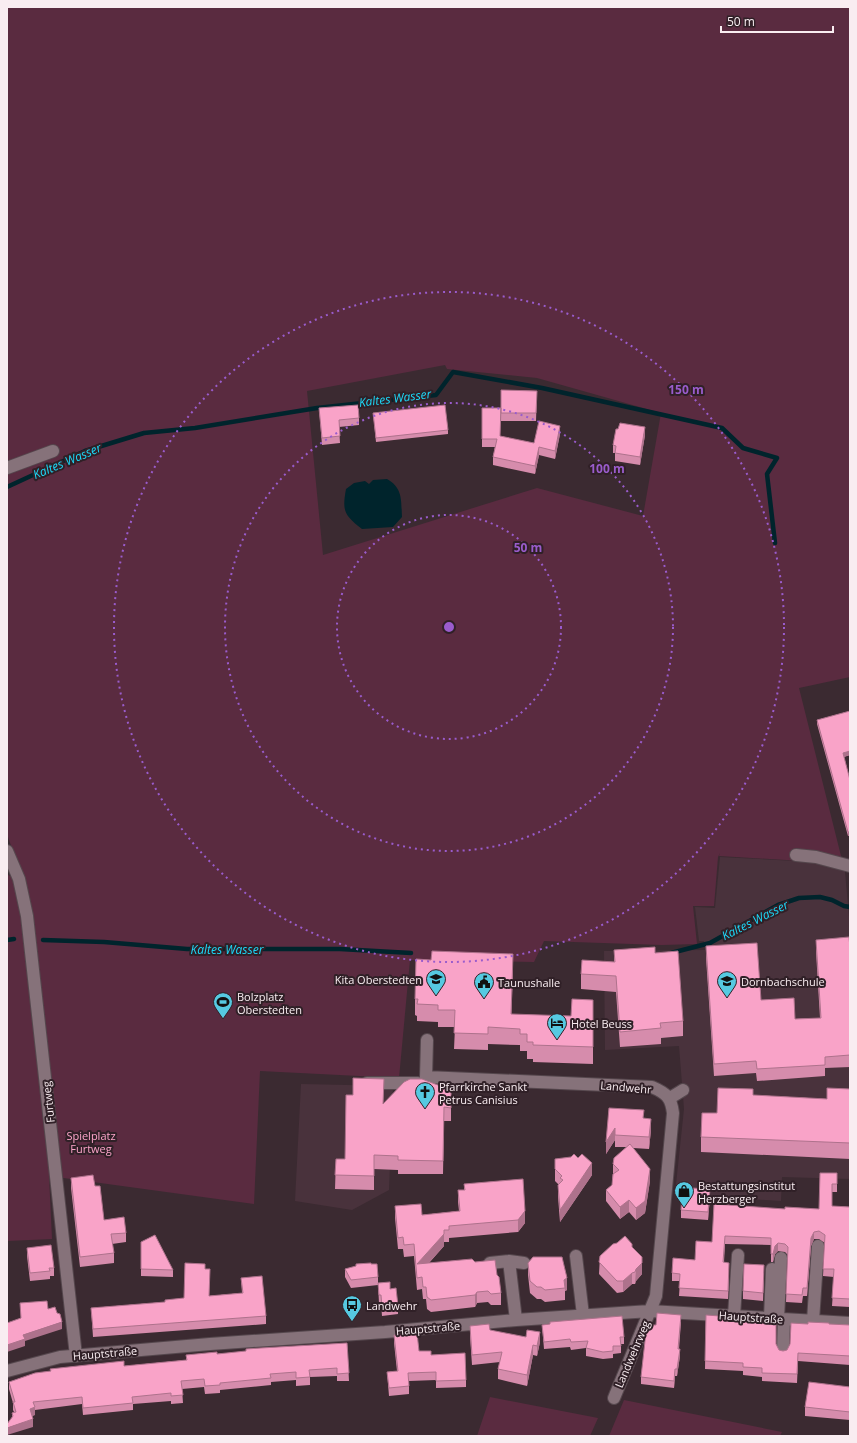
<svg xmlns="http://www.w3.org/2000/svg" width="857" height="1443" font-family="'Open Sans',sans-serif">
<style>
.built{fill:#49323c}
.green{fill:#5a2b40;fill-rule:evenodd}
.water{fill:#00242c}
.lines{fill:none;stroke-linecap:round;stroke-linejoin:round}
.stream{stroke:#00242c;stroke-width:4.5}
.minor-casing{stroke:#55474d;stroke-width:14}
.minor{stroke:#86727a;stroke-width:12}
.wall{fill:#d68cac}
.shaded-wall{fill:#ae728c}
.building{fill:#f9a3c8;stroke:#ae728c}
.ring{fill:none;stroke:#9a5ccc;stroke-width:2;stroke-dasharray:2 4}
.labels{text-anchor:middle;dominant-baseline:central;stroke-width:4;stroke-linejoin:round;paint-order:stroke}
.poi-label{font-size:11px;fill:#f9edf1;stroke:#302027;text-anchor:start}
.street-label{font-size:11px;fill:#f9edf1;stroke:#302027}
.park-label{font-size:11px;fill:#fba4c9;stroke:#302027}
.water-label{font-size:12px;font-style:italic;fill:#1cdafa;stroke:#302027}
.centre{fill:#9a5ccc;stroke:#302027;stroke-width:2}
.ring-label{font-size:12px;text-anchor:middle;font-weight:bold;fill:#9a5ccc;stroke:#302027;stroke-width:4;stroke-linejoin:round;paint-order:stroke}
</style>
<rect width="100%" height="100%" fill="#3b2a31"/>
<!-- built -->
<path class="built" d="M720,857L818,862L845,872L850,927V1179L782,1177L781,1201L675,1194L684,1109L679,1046L605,1050L604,951L705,950L704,941H699L695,907L715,908Z
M301,1084L393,1086L389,1190L352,1210L295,1201Z"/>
<!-- green -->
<path class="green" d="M7,7H850V677L799,688L845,872L818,862L719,856L720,853L718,857L714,906H693L697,944L662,945L544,941L534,962L410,960L399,1078L260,1071L254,1204L49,1176L52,1239L7,1241V875L22,878L7,834ZM445,365L447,369L537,378L661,413L643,516L537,488L323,555L307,391Z
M490,1397L598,1418L590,1436H477Z
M624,1400L782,1432L780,1436H609Z"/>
<!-- water -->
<path class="water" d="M387,479C403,488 401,500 402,517L393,527L362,529C344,515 342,511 346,489L354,483L365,481L369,484L373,480Z"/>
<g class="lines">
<!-- stream -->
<path class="stream" d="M7,487L85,451L144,433L195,428L317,408L436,395L453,372L542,388L722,428L743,448L777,458L767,474L775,543
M7,940L14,939
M43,940L104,942L187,949H340L411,953
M671,953L710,943L778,905L799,898L820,897L832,900L844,906L850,907"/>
<!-- minor casing -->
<g class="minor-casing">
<path id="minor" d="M7,468L53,451
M7,851L19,879L27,916L76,1356
M796,855L816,857L850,866
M427,1040L426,1077L652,1087C666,1093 671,1097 673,1113L656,1296L614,1398
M367,1083H418
M670,1098L683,1090
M576,1256L583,1315
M509,1261L516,1320
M490,1263L509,1261L524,1263
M734,1316L738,1255
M770,1318L772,1269
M778,1319L781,1258
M813,1321L818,1246
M783,1352L784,1319
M7,1371L60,1357L210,1344L385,1332L516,1320L650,1311L850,1323"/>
</g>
<!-- minor -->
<use href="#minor" class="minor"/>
</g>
<!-- wall -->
<path class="wall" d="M501,390L537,391L536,421H501Z
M319,408L359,418V425L339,427L340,443L322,445Z
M482,408L500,436L534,443L560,434L555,459L539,455L535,474L493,465V457L495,447H482Z
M373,413L448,430V434L376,442Z
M645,435L640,465L615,461V453H613V445Z
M850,711V755L844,757L850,780L848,836L817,724V720Z
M816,940L850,948V1067L825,1068V1076L757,1081L756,1073L714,1076L706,958V946L761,1000L795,1019L820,1018L816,952Z
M614,950L655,953L683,1021V1036L661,1038V1044L620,1047L616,992L581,989V974L614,962Z
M513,970L511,1014L593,1047V1064L533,1062V1059H527V1051H520V1045L488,1044V1050L454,1049L455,1027H438V1022L417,1021V1016L415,1015V999Z
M850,1089V1159L701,1152V1137L717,1113L753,1095L827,1099Z
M384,1103L451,1104V1121H444L443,1174H398V1170L374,1169V1190L335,1189L336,1159H345Z
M609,1108L644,1118L651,1130L649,1149L633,1148L650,1181L645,1213L636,1220L629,1212L620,1219L606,1201V1190L612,1185L613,1174V1164L627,1147H615V1140L606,1154Z
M555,1159L592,1175L560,1222L558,1197V1185H559L555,1181Z
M837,1173V1192H832V1206L850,1207V1307L832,1306L834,1277L823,1276L825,1243L819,1239H814L811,1246L807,1296H803L802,1303L786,1302L788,1255L785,1252L778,1251L775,1254L773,1262H771V1245L725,1244L724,1262L729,1271L728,1299L679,1296L680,1281H672V1273L695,1260L712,1242L785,1209H819Z
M71,1178L95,1186L104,1220L126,1233V1242L112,1244L114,1253V1263L80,1267L71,1188Z
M464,1184L525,1223L518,1232L449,1238V1242H444V1246L429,1263L475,1262L497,1275L501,1293V1305H491L488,1302L477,1303L475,1307L431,1312L427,1309L426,1299H423L422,1289L417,1290L414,1256L404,1257L403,1249H398L395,1218V1206L422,1215L459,1211L458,1202V1190H464Z
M691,1196L710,1197L708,1220L681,1218V1210Z
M141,1242L173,1270V1277L141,1276Z
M632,1247L642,1274L636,1281L635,1284H632L623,1292L617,1293L599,1274L600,1256Z
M27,1248L54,1268V1276H50V1279L30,1281L27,1256Z
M562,1257L567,1290L565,1291V1300L545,1302L541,1299H537L530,1293L528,1275V1263Z
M371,1264L378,1277V1283L390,1289L398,1306V1314L382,1316L381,1303H379L378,1285L351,1288L345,1277V1269Z
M205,1269L209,1296L242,1293L241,1278L266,1316V1324L93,1337L91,1308L165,1302L184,1298Z
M764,1273L763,1301L743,1299V1291Z
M706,1315L776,1344L779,1350L783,1351L787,1350L808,1324L850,1325V1365L798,1361L797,1383L762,1381V1377L743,1375V1371L705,1369Z
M681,1322L679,1349L680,1356L677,1376H675L674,1388L641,1384V1377L656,1325Z
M542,1325L624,1337V1344H621V1353L613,1354V1358L603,1359L586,1356V1348L571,1350L570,1347L544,1349Z
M470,1326L490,1330L540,1342L537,1356L533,1355L527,1386L498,1379V1369L500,1362L472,1365L470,1336Z
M394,1335L419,1351L431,1355L466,1380V1387L436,1388V1380L409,1381V1394L389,1396L387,1372L397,1371L394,1343Z
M347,1343L349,1381H337V1376L310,1377V1385L296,1386V1380L271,1382V1385L220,1390V1393L205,1394L204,1387L182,1389L183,1403L171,1404V1401L133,1404V1410L83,1415L82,1404L35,1410V1415L32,1416L33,1427L12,1417V1413L14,1412L13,1410V1403L9,1389V1382L124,1366L186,1360V1355L217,1354Z
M850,1381V1420L805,1416V1407L850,1387Z"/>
<!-- shaded-wall -->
<path class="shaded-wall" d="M560,426V434L555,459V451Z
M645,427V435L640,465V457Z
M539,447V455L535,474V466Z
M850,751V755L843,757V753Z
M848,832H850V836H848Z
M513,954V970L511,1031V1014Z
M651,1119V1130L649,1149V1137Z
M615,1128V1140L606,1154V1142Z
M592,1163V1175L560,1222V1210Z
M650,1169V1181L645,1213L636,1220V1208Z
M710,1189V1197L708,1220V1212Z
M629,1200V1212L620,1219V1207Z
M525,1211V1223L518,1232V1220Z
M814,1232V1239L811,1246L807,1296V1288L811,1238Z
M444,1234V1246L417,1276V1264Z
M778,1243V1251L775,1254L773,1262V1254L775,1246Z
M642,1263V1274L636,1281L635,1284L636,1269Z
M729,1263V1271L728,1299V1291Z
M632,1273V1284L623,1292V1281Z
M567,1278V1290L565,1291L564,1280Z
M477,1292V1303L475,1307V1295Z
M62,1322V1329L25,1341V1346L7,1352V1345L23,1335Z
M540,1332V1342L537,1356V1346Z
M533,1345V1355L527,1386V1375Z
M680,1349V1356L677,1376V1369Z
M675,1369V1376L674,1388V1381Z
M35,1407V1415L30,1416V1409Z
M33,1419V1427L7,1435V1428Z"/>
<!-- building -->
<path class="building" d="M501,390L537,391L536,413H501Z
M358,405L359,418L339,420L340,436L322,438L319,408Z
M445,405L448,430L376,438L373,413Z
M482,408H501L500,436L534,443L539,421L560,426L555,451L539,447L535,466L493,457L497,439H482Z
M620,423L645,427L640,457L615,453L616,446L613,445L616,429H618Z
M850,711V751L843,753L850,780V832H848L817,720Z
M849,937L850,948V1055L825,1057V1065L757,1069L756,1061L714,1064L706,946L757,943L761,1000L794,998L795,1019L821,1018L816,940Z
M655,947V953L678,951L683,1021L660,1023L661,1028L620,1032L616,976L581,974L582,960L615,962L614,950Z
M432,951L513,954L511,1014L571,1016L572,999L593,1000V1047L533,1045V1042H527V1034H520V1029L488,1027V1034L454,1033L455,1010H438V1005L417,1004L418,999H415L416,959L431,960Z
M353,1078L384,1079L383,1104L404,1082L410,1079H422L451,1090V1108L444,1107L443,1161L398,1160V1156L374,1155V1176L335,1175L336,1159H345L346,1095H353Z
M718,1088L753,1089V1095L827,1099V1088L850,1089V1143L701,1137L702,1113H717Z
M609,1108L644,1110L643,1118L651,1119L649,1137L615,1135V1128L606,1142Z
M630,1144L650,1169L645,1201L636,1208L629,1200L620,1207L606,1190L612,1185L613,1174L619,1170L613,1164L614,1158Z
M574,1154L578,1158L582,1154L592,1163L560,1210L558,1185L563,1180L560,1178L562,1176L555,1169V1159L571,1157Z
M820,1173H837V1184H832V1206L850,1207V1299L832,1298L834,1269H823L825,1235L819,1231L814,1232L811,1238L807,1288H803L802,1295L786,1294L788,1247L785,1244L778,1243L775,1246L773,1254H771V1238L725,1236L723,1262L729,1263L728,1291L679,1288L680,1274L672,1273L673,1258L695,1260L696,1241L712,1242L714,1204L785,1209V1207L819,1209Z
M93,1175L95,1186H100L104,1220L124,1217L126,1233L111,1234L114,1253L80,1257L71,1178Z
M523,1179L525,1211L518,1220L449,1226V1230H444V1234L417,1264L472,1259L475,1262L495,1260L497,1275L499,1277L501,1293L491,1294L488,1291L477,1292L475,1295L431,1300L427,1297L426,1287H423L422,1277L417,1278L414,1244L404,1245L403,1237L398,1238L395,1206L421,1204L422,1215L460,1211L458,1190H465L464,1184Z
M691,1188L710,1189L708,1212L681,1210L682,1195L691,1196Z
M155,1235L173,1270L141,1269V1242Z
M625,1236L632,1244V1247L642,1257V1263L636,1269L635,1272L632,1273L623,1281H617L599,1262L600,1256L613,1244L617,1243Z
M51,1245L54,1268H49L50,1271L30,1273L27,1248Z
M533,1257H562L567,1278L564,1280L565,1288L545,1290L541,1287H537L530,1281L528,1263Z
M185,1263L205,1264V1269H210L209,1296L243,1293L241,1278L262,1276L266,1316L93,1329L91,1308L165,1302V1300L184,1298Z
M371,1263V1264H377L378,1277L351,1280L345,1269L356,1266V1264Z
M744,1264L764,1265L763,1293L743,1291Z
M390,1282V1289L396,1288L398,1306L382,1308L381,1295H379L378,1283Z
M47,1301L48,1309L55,1307L57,1313L60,1314L62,1322L23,1335L25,1339L7,1345V1323L21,1318L20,1303Z
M657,1313L681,1315L678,1349H680L677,1369H675L674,1381L641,1377L646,1332L649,1325H656Z
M706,1315L776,1320V1344L779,1350L783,1351L787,1350L790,1344L791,1323L808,1324V1322L829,1323V1324L850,1325V1356L798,1353L797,1374L762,1373V1368L743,1367V1363L705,1361Z
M622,1316L624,1337H620L621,1346H613V1351L603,1352L586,1348L588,1341L571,1342L570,1339L544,1342L542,1325L550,1324V1322Z
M489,1324L490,1330L526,1337L527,1330L540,1332L537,1346L533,1345L527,1375L498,1369L502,1352L472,1355L470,1326Z
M417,1333L419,1351H431V1355L465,1353L466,1380L436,1381V1372L408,1373L409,1386L389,1388L387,1372L398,1371L394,1335Z
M347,1343L349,1373L337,1374V1368L309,1370L310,1377L296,1378V1372L270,1374L271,1378L220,1383V1385L205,1386L204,1379L181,1381L183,1395L171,1396V1393L132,1397L133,1403L83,1408L82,1397L33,1402L35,1407L30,1409L33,1419L7,1428V1424L13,1416L12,1413L16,1412L13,1402H15L9,1382L35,1373L51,1371L50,1369L124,1361V1366L187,1360L186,1355L217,1352V1354L246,1351V1349L261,1348Z
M850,1381V1412L805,1407L809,1382L850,1387Z"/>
<!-- distance rings -->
<g class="ring">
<circle cx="449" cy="627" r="112"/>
<circle cx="449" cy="627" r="224"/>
<circle cx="449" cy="627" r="335"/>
</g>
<!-- icons -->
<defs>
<g id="school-pin" transform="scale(1)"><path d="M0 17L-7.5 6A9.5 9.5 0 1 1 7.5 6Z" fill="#56c9e1" stroke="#302027"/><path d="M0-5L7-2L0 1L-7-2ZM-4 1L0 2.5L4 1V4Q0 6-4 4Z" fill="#111"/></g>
<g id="civic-pin" transform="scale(1)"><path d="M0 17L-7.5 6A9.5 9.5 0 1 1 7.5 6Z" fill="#56c9e1" stroke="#302027"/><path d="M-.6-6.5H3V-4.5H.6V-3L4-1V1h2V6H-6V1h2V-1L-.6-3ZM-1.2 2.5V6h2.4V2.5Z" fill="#111"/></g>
<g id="stadium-pin" transform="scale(1)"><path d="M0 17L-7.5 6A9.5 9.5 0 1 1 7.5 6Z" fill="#56c9e1" stroke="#302027"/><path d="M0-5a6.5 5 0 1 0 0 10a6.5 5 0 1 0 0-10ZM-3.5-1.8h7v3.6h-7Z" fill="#111"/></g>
<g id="hotel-pin" transform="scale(1)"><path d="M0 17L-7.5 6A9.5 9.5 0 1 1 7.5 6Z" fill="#56c9e1" stroke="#302027"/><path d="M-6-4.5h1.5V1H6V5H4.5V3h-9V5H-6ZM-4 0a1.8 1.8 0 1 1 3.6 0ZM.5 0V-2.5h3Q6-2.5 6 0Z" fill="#111"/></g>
<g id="church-pin" transform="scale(1)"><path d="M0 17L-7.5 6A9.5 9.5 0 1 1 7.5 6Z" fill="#56c9e1" stroke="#302027"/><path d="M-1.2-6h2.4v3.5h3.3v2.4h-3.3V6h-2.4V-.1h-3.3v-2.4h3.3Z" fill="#111"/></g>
<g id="shop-pin" transform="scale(1)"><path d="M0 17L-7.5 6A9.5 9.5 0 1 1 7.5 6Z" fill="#56c9e1" stroke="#302027"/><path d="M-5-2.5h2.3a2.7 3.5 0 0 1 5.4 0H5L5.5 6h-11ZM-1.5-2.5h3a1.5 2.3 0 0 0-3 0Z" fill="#111"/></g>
<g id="bus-pin" transform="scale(1)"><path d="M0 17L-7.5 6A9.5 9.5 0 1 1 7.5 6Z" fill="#56c9e1" stroke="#302027"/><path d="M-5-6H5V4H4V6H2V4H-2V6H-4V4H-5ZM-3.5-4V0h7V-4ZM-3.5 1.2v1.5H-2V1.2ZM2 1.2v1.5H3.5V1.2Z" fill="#111"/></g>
</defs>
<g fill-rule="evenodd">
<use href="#school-pin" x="436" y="979"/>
<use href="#school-pin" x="727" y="981"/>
<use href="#civic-pin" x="484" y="982"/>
<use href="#stadium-pin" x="223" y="1002"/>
<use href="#hotel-pin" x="557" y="1023"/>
<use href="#church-pin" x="425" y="1092"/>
<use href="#shop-pin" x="684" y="1191"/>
<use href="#bus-pin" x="352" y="1305"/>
</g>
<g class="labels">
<!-- poi labels -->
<g class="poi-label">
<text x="422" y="979" text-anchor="end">Kita Oberstedten</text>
<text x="741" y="981">Dornbachschule</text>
<text x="498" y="982">Taunushalle</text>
<text x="237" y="996">Bolzplatz<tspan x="237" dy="13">Oberstedten</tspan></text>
<text x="571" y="1023">Hotel Beuss</text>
<text x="439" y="1086">Pfarrkirche Sankt<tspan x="439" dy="13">Petrus Canisius</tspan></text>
<text x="698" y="1185">Bestattungsinstitut<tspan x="698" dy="13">Herzberger</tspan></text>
<text x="366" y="1305">Landwehr</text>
</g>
<!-- street labels -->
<g class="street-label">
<text transform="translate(626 1087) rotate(5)">Landwehr</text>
<text transform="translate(48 1102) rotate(-96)">Furtweg</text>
<text transform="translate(751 1317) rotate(4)">Hauptstraße</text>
<text transform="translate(428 1328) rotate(-5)">Hauptstraße</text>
<text transform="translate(105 1353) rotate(-5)">Hauptstraße</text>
<text transform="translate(632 1354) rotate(-67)">Landwehrweg</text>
</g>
<!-- park labels -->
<g class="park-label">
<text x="91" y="1135">Spielplatz<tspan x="91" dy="13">Furtweg</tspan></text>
</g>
<!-- water labels -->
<g class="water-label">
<text transform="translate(395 398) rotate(-7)">Kaltes Wasser</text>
<text transform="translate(67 461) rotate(-23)">Kaltes Wasser</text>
<text transform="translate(755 920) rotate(-27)">Kaltes Wasser</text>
<text x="227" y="949">Kaltes Wasser</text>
</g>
</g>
<circle cx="449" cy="627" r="6" class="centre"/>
<g class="ring-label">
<text x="686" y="394">150 m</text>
<text x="607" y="473">100 m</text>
<text x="528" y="552">50 m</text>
</g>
<!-- border -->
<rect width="857" height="1443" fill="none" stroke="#f9edf1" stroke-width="16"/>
<!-- scale -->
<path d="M721 26v6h112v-6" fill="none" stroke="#f9edf1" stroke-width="2"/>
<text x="727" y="26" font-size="12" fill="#f9edf1" stroke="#302027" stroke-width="3" paint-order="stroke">50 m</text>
</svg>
